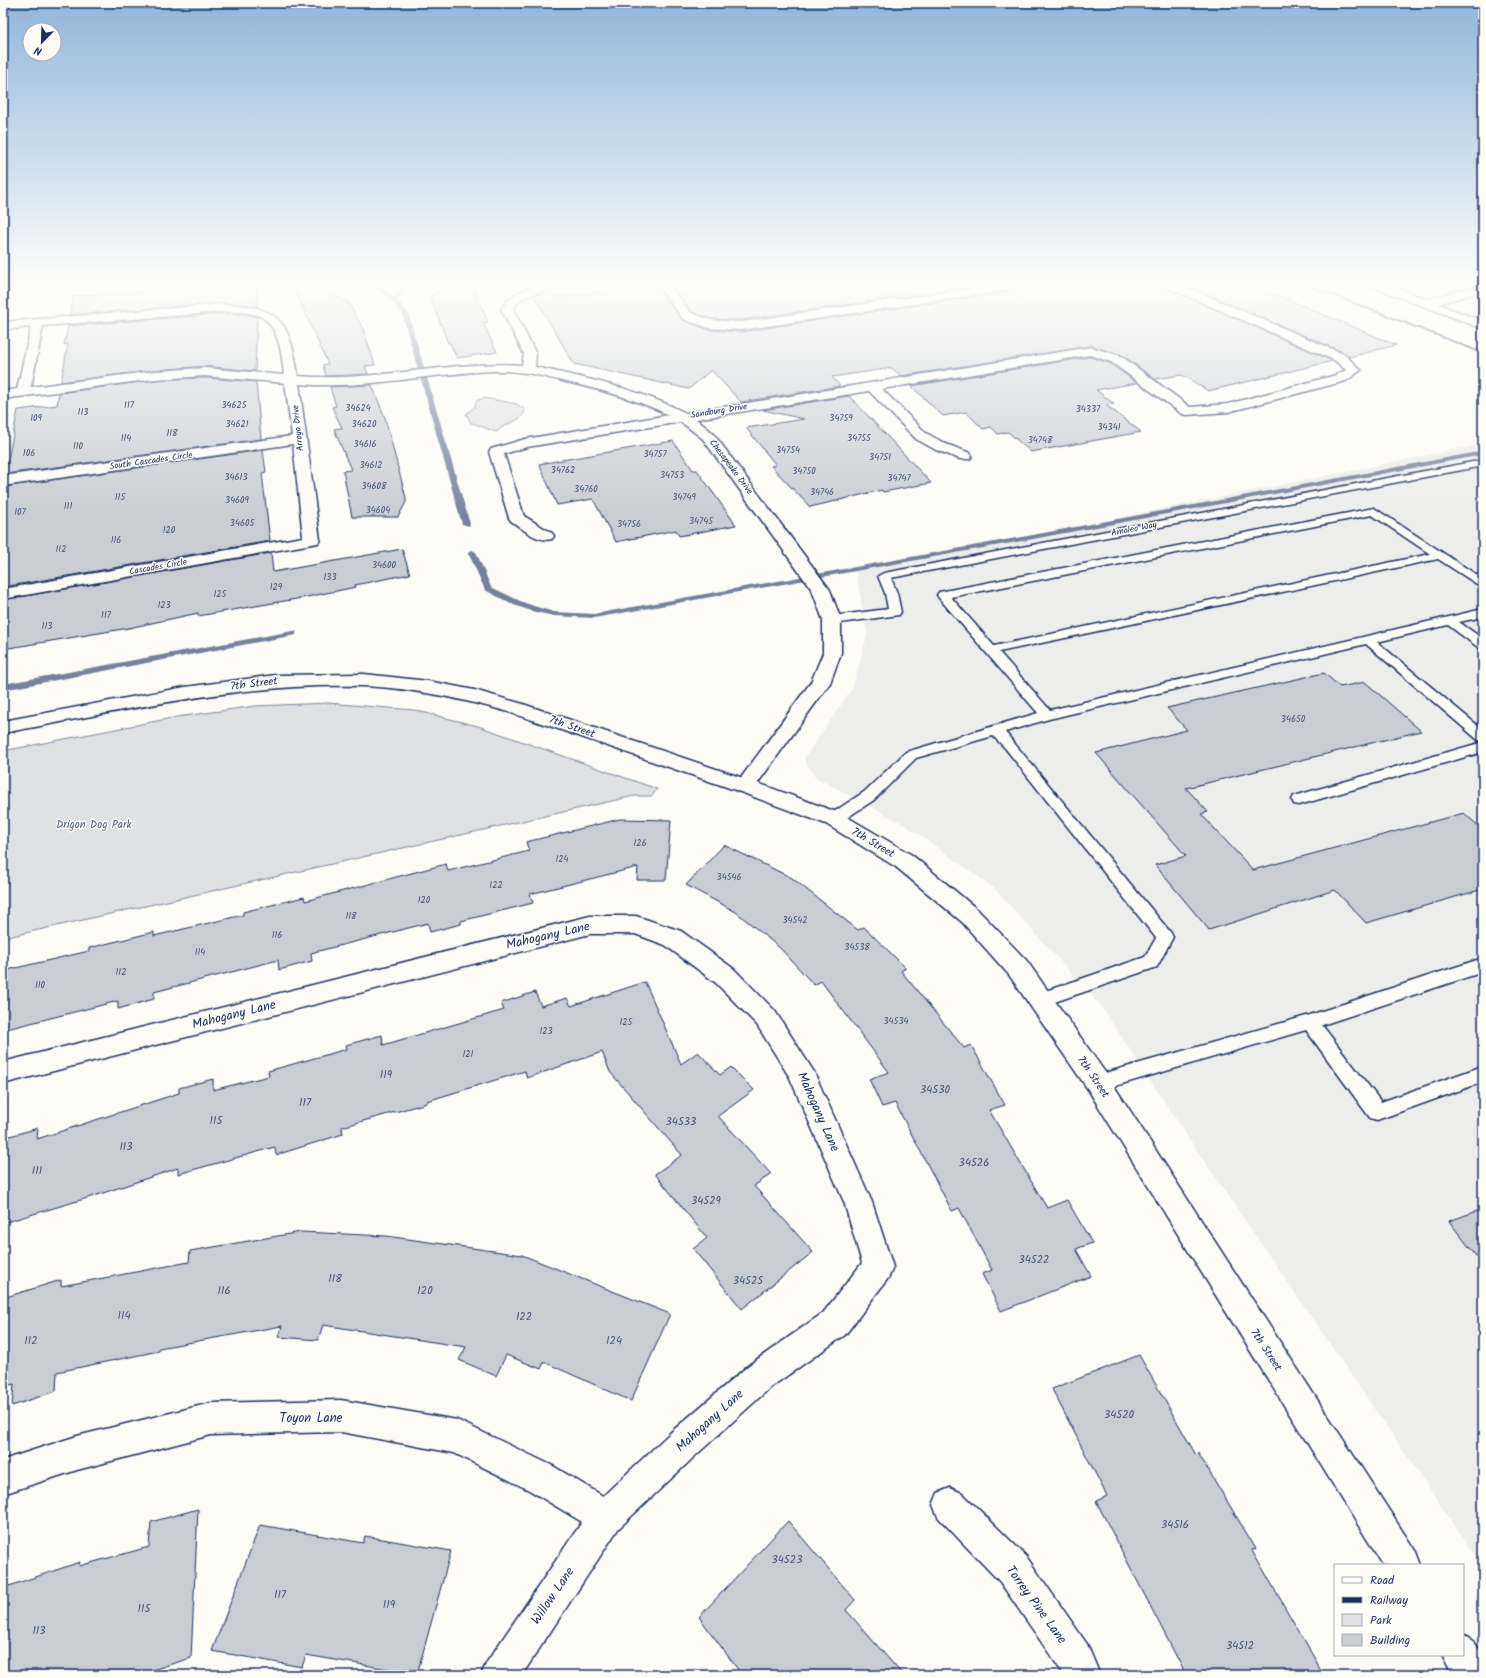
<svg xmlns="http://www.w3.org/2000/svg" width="1486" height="1678" font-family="Kalam,sans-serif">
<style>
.built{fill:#edeeec}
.green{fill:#e0e1e3;stroke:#7e88a0}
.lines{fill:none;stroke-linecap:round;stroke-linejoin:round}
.stream{fill:#76819c;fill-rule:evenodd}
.building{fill:#c9ccd3;stroke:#1b2f5e}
.service-casing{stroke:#1b2f5e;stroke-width:3}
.minor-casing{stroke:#1b2f5e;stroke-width:3}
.tertiary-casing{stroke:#1b2f5e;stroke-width:3}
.service{fill:#fdfcf7;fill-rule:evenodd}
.minor{fill:#fdfcf7;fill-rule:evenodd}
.tertiary{fill:#fdfcf7;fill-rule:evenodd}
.rail{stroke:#1b2f5e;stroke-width:2}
.labels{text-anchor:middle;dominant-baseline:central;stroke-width:3;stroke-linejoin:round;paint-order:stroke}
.number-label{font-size:9px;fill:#46567b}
.far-street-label{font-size:9px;fill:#1b2f5e;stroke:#fdfcf7}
.street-label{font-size:11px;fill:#1b2f5e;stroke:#fdfcf7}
.park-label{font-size:11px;fill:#4c5c7f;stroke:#fdfcf7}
.near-number-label{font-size:11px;fill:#46567b}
.near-street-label{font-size:13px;fill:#1b2f5e;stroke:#fdfcf7}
</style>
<rect width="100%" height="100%" fill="#fdfcf7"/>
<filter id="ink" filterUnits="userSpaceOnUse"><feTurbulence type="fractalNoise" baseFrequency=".025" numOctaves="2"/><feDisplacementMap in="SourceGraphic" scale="8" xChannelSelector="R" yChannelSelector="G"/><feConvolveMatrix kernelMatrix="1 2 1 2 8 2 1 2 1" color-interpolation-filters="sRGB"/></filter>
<g filter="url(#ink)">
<!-- built -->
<path class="built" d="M1483,444V1567L1185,1133L1101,1006L994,888L904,824L815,777L804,759L853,687L867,635L856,571Z"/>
<!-- green -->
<path class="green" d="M484,398L517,404L525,410C522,423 504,422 497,432C487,430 481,425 471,423L466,414L475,407L476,401Z
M328,703L414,710L478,726L657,789L652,796H634L3,938V751L177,717L255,706Z"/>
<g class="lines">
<!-- stream -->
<path class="stream" d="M47,282H68L65,284L3,289V285Z
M365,282L376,284L395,297C399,289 406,282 416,282L403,292L398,301L408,313L470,524L469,526L462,524L402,313L387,296Z
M1483,451V455L1022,541L594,618L554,616L531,611L514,605L485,590L468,552L472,550L476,552L491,587L520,601L537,607L554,612L594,614L1022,537Z
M293,631H296V635L3,690V684Z"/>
</g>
<!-- building -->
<path class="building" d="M258,282L257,307L222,303L70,315L74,296Z
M459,282H471L488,322L483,323L497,352L457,358L450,343H448L430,296Z
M781,282L790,290L848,282H1004L741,320L711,319L692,312L669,283Z
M1037,282H1058L1059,292L1096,282H1157L1159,285L1333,361L1208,391L1182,375L1155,379L1122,355L1091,346L901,376L892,368L832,377L840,386L741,402L711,370L689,389L574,364L534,296L542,292L561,297L655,284L683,320L709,330L741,332L996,293L1034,285Z
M1178,282H1246L1396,345L1350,357L1345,353Z
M292,284L318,289L348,302L364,331L375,365L365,366L368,374L326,376L323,365L328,364Z
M222,314H244L257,317L255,371L205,366L155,370L61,382L68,344L64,345L68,326Z
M1090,357L1110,363L1137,383L1096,390L1114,404L1106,405L1141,432L1031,452L1008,432L998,434L991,427L983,429L966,412L943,416L911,386Z
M205,378L256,382L261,439L5,474L18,410L57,405L59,393L155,380Z
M372,385L385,418L406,498V502L398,517H352L343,471L351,470L334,429L342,428L332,407L336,406L330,387Z
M849,396L888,437L931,483L883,492L882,490L810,507L771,466L776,465L746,428L804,419L763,410Z
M673,441L693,470H697L736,525L679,536L676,530L616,542L593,499L557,505L539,464Z
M263,450L266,472L262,473L270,541L3,587V487Z
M402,549L410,574L355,585L356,587L302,598L198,616V613L129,628L3,649V600L271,553L273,572Z
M1324,673L1340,687L1365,682L1421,731L1186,788L1208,812L1201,814L1253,870L1464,813L1483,830V889L1366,923L1335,890L1209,930L1155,865L1186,856L1096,753L1187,730L1167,708Z
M620,819L671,820L666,880H637L638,867L530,894L533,903L461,921V924L430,932L428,923L311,953L312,961L279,970L278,960L154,992V999L118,1009V1001L3,1030V1000L7,970L89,951V948L154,932V936L243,915V912L304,897L305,901L446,864L448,871L529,851L526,842Z
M724,845L792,878L858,930L864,927L906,968L901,971L964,1048L971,1045L1005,1105L989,1110L1047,1208L1067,1200L1092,1243L1076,1249L1091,1276L1001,1311L982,1274L992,1270L959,1208L952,1211L895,1103L882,1107L869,1079L889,1072L821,981L814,985L780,948L736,912L686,885Z
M645,982L681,1064L698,1052L720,1075L731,1067L754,1090L718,1116L771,1174L754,1186L813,1252L742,1309L693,1249L707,1238L655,1174L682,1155L610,1072L602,1052L527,1078L525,1071L427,1101V1103L342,1127L343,1134L276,1155L275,1147L178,1174V1168L91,1197L3,1223V1138L38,1128L37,1139L179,1093V1088L213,1079V1090L269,1076L268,1071L347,1049L346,1045L382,1035L383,1045L504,1010L501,1003L535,992L541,1006L567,998L571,1006Z
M1483,1209V1265L1449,1221Z
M301,1232L386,1236L522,1255L670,1314L631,1401L544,1362L541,1369L506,1355L496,1376L459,1360L466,1347L323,1325L318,1340L278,1337L282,1326L159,1348V1351L57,1372L56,1391L12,1406L14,1384L3,1387V1298L61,1280V1286L189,1262L190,1251Z
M1139,1355L1196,1455L1198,1453L1256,1549L1252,1550L1324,1675H1186L1096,1501L1107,1496L1052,1389Z
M198,1509L191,1658L136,1675H3V1588L80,1562L79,1566L149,1547L151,1522Z
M788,1521L855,1600L846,1610L903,1675H742L699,1617Z
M260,1525L363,1543L365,1536L451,1551L417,1674L306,1655L302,1667L212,1651Z"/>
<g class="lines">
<!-- service casing -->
<g class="service-casing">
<path id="service" d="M1483,460V466L891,578L897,593L901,612L899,615L832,624L826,620L832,616L888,609L885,593L878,576L884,573Z
M1374,508L1483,579V588L1438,559L999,652L1050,710L1483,609V617L1459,622L1483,639V649L1479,648L1448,625L1377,642L1483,730V741L1478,740L1366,644L1049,719L1005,732L1171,933L1173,937L1157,967L1040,1007L1034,1005L1031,1000L1034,995L1145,957L1156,938L1005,748L993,736L916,758L874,800L839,823L834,824L829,823L827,819L829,815L864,792L906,752L1038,713L939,598L937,595L939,592ZM1372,515L1430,554L994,646L951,597Z
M1483,742V752L1299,805L1294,804L1292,800L1294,796Z
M1483,958V972L1322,1025L1381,1102L1483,1066V1082L1377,1120L1370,1118L1306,1030L1098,1091L1092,1089L1089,1083L1092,1077L1098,1075L1310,1015Z"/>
</g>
<!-- minor casing -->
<g class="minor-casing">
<path id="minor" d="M561,282H593L587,285L542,291L521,299L513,309L536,354L535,367C589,379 636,388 686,413L1091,347L1121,356L1190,407L1228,404L1336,375L1346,370L1334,360L1160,284L1158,282H1174L1344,354L1361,370L1346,381L1228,412L1187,415L1182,414L1111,362L1090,355L882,389L926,433L946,444L970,453L972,456L970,459H960L936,450L916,439L869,391L696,419L713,433L830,590L841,620V653L830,683L752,791L745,793L738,791L735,786L811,682L823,653V620L812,590L703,439L681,422L527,447L504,454L524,516L552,533L554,536L552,539C538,543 523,529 511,521L509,518L489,452L491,449L525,439L669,415C636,399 602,390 566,382C543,376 519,370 495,371C429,373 365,390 299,384L320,540L318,543L3,599V589L303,537L293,444L3,486V476L292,436L285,383L205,376L155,379L3,399V391L17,389L31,327L3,330V322L222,304C279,306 290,320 298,376C373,383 447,360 522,365L524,354L501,309C516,288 536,285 561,282ZM222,312C233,312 246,311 257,315C279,323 282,355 284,375L205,368L155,371L31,387L43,326Z
M655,282H667L691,313L711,320L741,322L1014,282H1036L1034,284L996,292L741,330L709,328L683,319Z
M1364,282H1380L1427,299L1483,284V291L1438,304L1483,321V329L1366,284Z
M590,916H636L681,931L734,969L775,1011L814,1072L872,1202L893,1267L889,1277L845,1335L771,1387L694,1457L618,1529L522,1675H481L487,1662L582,1522L529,1490L454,1453L341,1432L211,1435L77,1470L3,1494V1460L77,1436L211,1403L341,1400L457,1420L553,1466L603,1496L670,1433L749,1365L823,1313L862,1263L844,1202L790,1078L757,1025L716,983L665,945L635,934H590L3,1084V1062Z
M950,1488L962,1493L1026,1556L1087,1644L1100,1675H1062L1060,1669L1000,1582L938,1517L933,1505L938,1493Z"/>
</g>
<!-- tertiary casing -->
<g class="tertiary-casing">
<path id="tertiary" d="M364,674L428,681L474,690L523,704L752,781L842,814L912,855L978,910L1027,961L1107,1075L1416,1552L1421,1565H1383L1089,1091L1009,975L962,922L896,867L826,824L738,791L509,712C462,699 413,688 363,686C241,682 122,711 3,733V721L185,687L276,675Z
M1463,1637C1483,1645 1483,1655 1483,1675H1452L1442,1655H1463Z"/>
</g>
<!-- service -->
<use href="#service" class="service"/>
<!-- minor -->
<use href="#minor" class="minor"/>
<!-- tertiary -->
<use href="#tertiary" class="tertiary"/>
<!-- rail -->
<path class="rail" d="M1300,282L1483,353"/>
</g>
</g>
<!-- sky -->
<linearGradient id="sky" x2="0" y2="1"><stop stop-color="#93b6da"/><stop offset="0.55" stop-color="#fefefb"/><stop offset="1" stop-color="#fefefb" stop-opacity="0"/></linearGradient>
<rect width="1486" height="517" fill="url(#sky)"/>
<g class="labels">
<!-- number labels -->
<g class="number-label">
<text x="129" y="405">117</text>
<text x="234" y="405">34625</text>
<text x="358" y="408">34624</text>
<text x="1088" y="409">34337</text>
<text x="83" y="412">113</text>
<text x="36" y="418">109</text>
<text x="841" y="418">34759</text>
<text x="237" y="424">34621</text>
<text x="364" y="424">34620</text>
<text x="1109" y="427">34341</text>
<text x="172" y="433">118</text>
<text x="126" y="438">114</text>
<text x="859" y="438">34755</text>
<text x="1040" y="440">34748</text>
<text x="365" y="444">34616</text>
<text x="78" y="446">110</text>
<text x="788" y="450">34754</text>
<text x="29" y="453">106</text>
<text x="655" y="454">34757</text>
<text x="880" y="457">34751</text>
<text x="371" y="465">34612</text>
<text x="563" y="470">34762</text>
<text x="804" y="471">34750</text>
<text x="672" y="475">34753</text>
<text x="236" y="477">34613</text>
<text x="899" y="478">34747</text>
<text x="374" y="486">34608</text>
<text x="586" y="489">34760</text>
<text x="822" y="492">34746</text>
<text x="120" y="497">115</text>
<text x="684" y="497">34749</text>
<text x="237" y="500">34609</text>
<text x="68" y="506">111</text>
<text x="378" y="510">34604</text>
<text x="20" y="512">107</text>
<text x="701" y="521">34745</text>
<text x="242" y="523">34605</text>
<text x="629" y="524">34756</text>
<text x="169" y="530">120</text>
<text x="116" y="540">116</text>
<text x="61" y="549">112</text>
<text x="384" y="565">34600</text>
<text x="330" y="577">133</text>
<text x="276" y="587">129</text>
<text x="220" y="594">125</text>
<text x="164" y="605">123</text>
<text x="106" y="615">117</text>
<text x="47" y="626">113</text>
<text x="1293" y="719">34650</text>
<text x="640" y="843">126</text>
<text x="562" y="859">124</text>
<text x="729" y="877">34546</text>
<text x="496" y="885">122</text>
<text x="424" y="900">120</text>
<text x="351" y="916">118</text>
<text x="795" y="920">34542</text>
<text x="277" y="935">116</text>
<text x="857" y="947">34538</text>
<text x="200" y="952">114</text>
<text x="121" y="972">112</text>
<text x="40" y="985">110</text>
<text x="896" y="1021">34534</text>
<text x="626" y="1022">125</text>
<text x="546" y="1031">123</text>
<text x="468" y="1054">121</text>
</g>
<!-- far-street labels -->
<g class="far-street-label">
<text transform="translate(719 411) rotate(-9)">Sandburg Drive</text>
<text transform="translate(298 428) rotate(-96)">Arroyo Drive</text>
<text transform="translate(151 461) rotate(-8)">South Cascades Circle</text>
<text transform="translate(731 467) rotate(53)">Chesapeake Drive</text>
<text transform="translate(1134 529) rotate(-11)">Amaleo Way</text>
<text transform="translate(158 567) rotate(-10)">Cascades Circle</text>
</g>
<!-- street labels -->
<g class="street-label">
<text transform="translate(254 684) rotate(-7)">7th Street</text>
<text transform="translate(572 727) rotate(19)">7th Street</text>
<text transform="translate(873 843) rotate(31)">7th Street</text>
<text transform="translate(1093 1077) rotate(56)">7th Street</text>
<text transform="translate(1266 1350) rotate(57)">7th Street</text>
</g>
<!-- park labels -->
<g class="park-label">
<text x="94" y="825">Drigon Dog Park</text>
</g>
<!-- near-number labels -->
<g class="near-number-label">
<text x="386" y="1075">119</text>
<text x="935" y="1090">34530</text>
<text x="305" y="1103">117</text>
<text x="216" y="1121">115</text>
<text x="681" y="1122">34533</text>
<text x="126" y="1147">113</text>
<text x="974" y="1163">34526</text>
<text x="37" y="1171">111</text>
<text x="706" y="1201">34529</text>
<text x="1034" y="1260">34522</text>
<text x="335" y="1279">118</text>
<text x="748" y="1281">34525</text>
<text x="224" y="1291">116</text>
<text x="425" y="1291">120</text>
<text x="124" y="1316">114</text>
<text x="524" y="1317">122</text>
<text x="31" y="1341">112</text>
<text x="614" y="1341">124</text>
<text x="1119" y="1415">34520</text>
<text x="1175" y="1525">34516</text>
<text x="787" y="1560">34523</text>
<text x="280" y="1595">117</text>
<text x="389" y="1605">119</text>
<text x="144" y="1609">115</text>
<text x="39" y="1631">113</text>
<text x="1240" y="1646">34512</text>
</g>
<!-- near-street labels -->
<g class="near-street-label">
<text transform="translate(548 936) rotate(-13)">Mahogany Lane</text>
<text transform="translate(234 1015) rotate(-14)">Mahogany Lane</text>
<text transform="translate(818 1112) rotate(66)">Mahogany Lane</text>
<text x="311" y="1418">Toyon Lane</text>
<text transform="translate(710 1421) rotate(-42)">Mahogany Lane</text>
<text transform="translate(553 1596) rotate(-56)">Willow Lane</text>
<text transform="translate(1036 1605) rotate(54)">Torrey Pine Lane</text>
</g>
</g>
<!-- margin -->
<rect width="1486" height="1678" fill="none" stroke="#fdfcf7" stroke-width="16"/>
<rect x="8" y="8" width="1470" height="1662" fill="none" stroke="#1b2f5e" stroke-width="1.5" filter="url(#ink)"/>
<!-- legend -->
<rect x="1334" y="1564" width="130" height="92" fill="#fdfcf7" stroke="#a3aaba"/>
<rect x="1342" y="1577" width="20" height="6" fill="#fdfcf7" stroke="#a3aaba"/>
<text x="1370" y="1584" font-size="12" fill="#1b2f5e">Road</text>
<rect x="1342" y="1597" width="20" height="6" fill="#1b2f5e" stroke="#a3aaba"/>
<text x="1370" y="1604" font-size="12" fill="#1b2f5e">Railway</text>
<rect x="1342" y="1614" width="20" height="12" fill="#e0e1e3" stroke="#a3aaba"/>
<text x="1370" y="1624" font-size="12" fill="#1b2f5e">Park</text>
<rect x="1342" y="1634" width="20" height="12" fill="#c9ccd3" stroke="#a3aaba"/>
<text x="1370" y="1644" font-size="12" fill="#1b2f5e">Building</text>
<!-- north arrow -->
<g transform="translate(42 42) rotate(203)"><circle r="19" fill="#fdfcf7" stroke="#a3aaba"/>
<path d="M0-3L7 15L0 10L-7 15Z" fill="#1b2f5e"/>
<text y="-6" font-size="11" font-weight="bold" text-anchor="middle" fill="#1b2f5e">N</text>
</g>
</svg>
